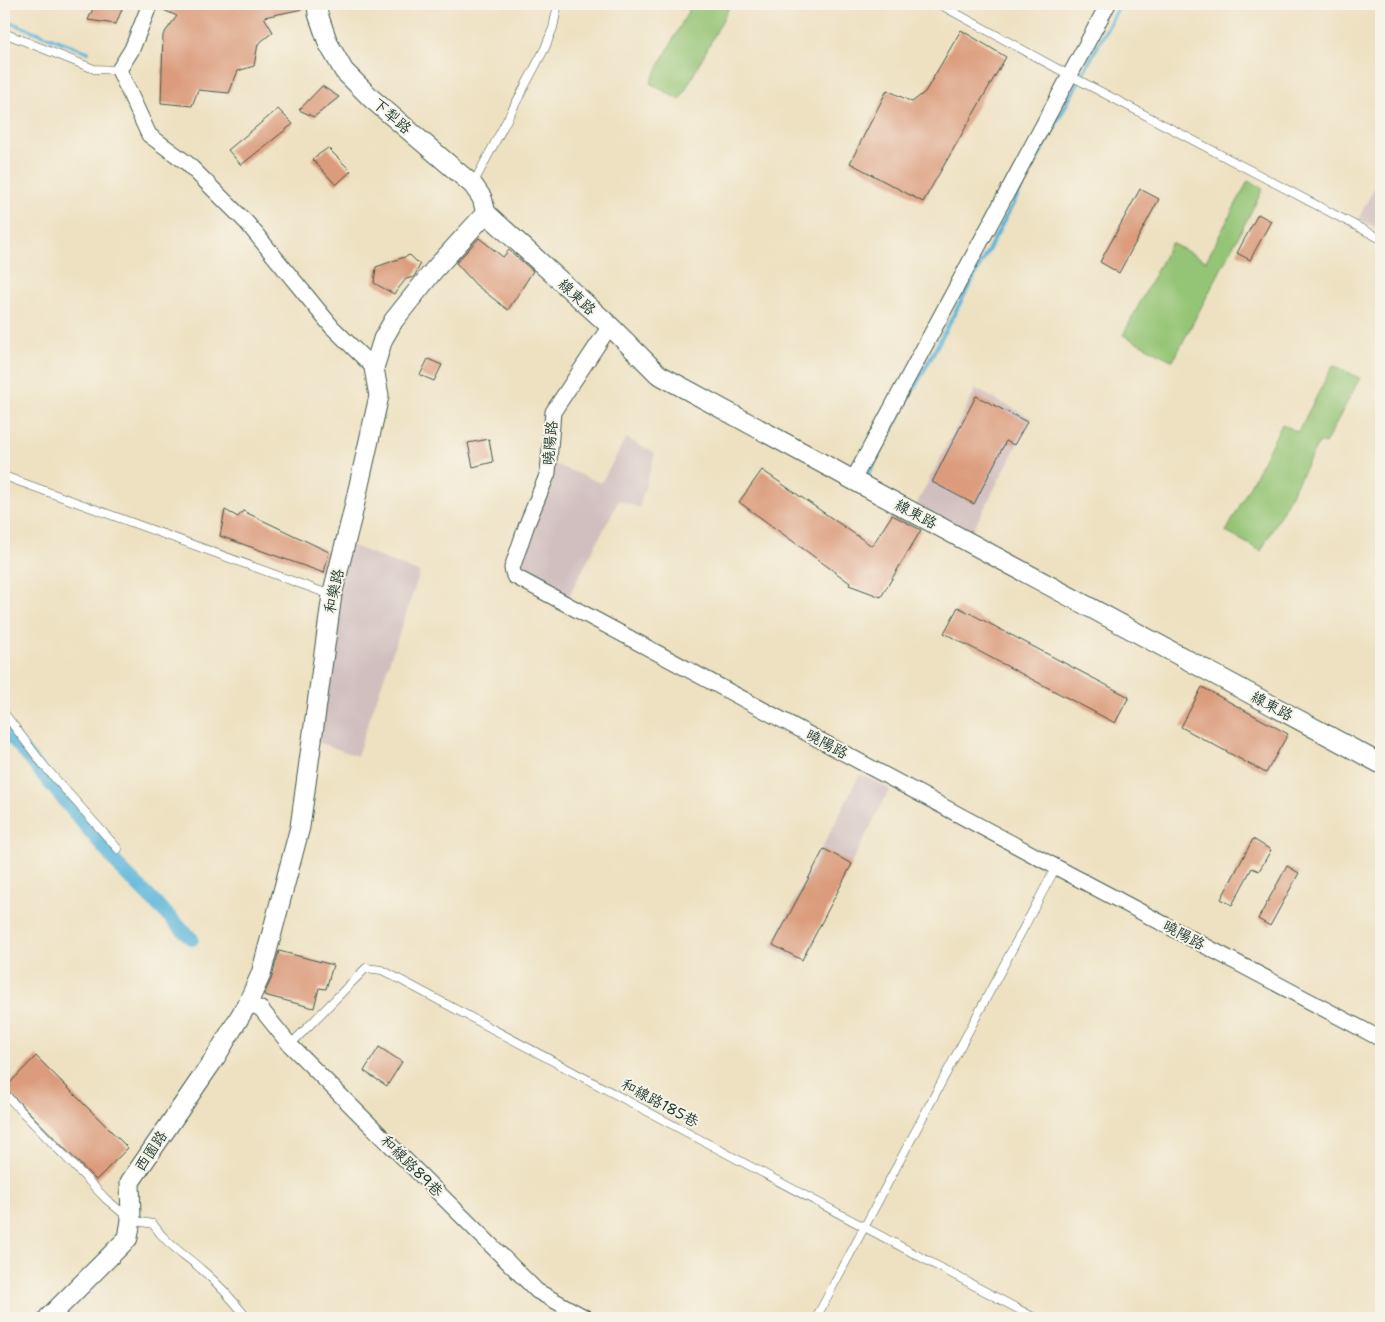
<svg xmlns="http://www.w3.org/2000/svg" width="1385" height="1322" font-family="'Shantell Sans','LXGW WenKai TC',sans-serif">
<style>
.industrial{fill:#d1bfbf}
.green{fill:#94c474;stroke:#5a8054}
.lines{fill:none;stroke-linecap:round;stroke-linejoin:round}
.stream{stroke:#5cb6da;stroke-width:4}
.canal{stroke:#5cb6da;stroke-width:14}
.building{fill:#db9b7c}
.service-casing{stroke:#3e5649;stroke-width:9}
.minor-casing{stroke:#3e5649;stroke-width:17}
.tertiary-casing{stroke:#3e5649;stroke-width:21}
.service{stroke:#fff;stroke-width:8}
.minor{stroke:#fff;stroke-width:15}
.tertiary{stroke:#fff;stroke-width:19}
.labels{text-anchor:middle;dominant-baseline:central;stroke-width:4;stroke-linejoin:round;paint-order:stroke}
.street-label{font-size:15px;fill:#1f3d34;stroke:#f7f3e8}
</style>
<rect width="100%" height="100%" fill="#f7f3e8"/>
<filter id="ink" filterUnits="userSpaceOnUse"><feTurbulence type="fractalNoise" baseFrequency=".02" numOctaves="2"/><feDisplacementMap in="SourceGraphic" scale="10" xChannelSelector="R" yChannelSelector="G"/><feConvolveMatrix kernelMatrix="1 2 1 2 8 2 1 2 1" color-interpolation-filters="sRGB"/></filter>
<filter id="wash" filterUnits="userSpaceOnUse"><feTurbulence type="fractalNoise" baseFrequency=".0096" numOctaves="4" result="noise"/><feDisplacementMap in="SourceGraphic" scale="20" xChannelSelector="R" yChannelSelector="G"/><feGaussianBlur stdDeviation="1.12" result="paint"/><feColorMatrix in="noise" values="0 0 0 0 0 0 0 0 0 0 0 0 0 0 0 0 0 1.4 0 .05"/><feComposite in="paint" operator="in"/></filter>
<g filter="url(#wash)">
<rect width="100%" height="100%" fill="#eee1c1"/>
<!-- industrial -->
<path class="industrial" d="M1381,175V230L1358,219Z
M976,389L1031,418L971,534L916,505Z
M626,438L655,453L639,508L619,500L568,598L512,567L554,464L601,483Z
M343,542L420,573L357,756L312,740Z
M860,774L890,789L800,962L771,947Z"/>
<!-- green -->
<path class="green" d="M692,4H731L680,100L650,83Z
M1248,181L1263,189L1173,361L1123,335L1171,243L1206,261Z
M1333,365L1360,378L1325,444L1319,442L1261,551L1226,532L1282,424L1298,432Z"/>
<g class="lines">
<!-- stream -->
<path class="stream" d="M4,20L88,52
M868,475L1120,4"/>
<!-- canal -->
<path class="canal" d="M4,728L122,870L192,939"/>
</g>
<g id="blocks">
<!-- building -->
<path class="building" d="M95,4H124L116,24L88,20Z
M159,4H303V9L264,17L273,32L258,44L254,66L238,71L229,93L198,90L192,106L161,103L163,35L177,16L159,8Z
M961,30L1006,57L923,202L850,163L887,90L912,102L925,92Z
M322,86L339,97L314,117L299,110Z
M278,109L293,124L241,165L228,150Z
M328,148L351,171L336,185L312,159Z
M1140,189L1159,199L1119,273L1100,262Z
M1258,214L1271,221L1250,260L1237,253Z
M479,238L503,257L509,250L533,271L508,310L476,285L456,263Z
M410,255L420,265L414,277L406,279L394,294L374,283L376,267Z
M428,359L442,365L434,381L420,375Z
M976,396L1027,422L1014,445L1006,441L974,504L932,482Z
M489,439L493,462L473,467L468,443Z
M762,470L872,546L892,515L921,530L881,597L849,585L850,583L739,502Z
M225,510L238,517L243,511L329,552L324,573L220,536Z
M958,607L1129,697L1115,723L944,633Z
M1202,687L1288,734L1266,773L1181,727Z
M1253,839L1271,850L1259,871L1252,868L1232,905L1221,899Z
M824,849L852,864L802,960L773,945Z
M1287,866L1299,873L1270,926L1258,919Z
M279,951L333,965L326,989L319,988L314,1008L264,995L272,977Z
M379,1047L402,1062L387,1086L364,1071Z
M36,1056L128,1148L96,1180L5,1088Z"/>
</g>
</g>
<g filter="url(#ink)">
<use href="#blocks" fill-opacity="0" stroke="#3e5649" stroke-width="1"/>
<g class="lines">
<!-- service casing -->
<g class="service-casing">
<path id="service" d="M939,4L1069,75L1381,239
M4,33L94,69L119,70
M473,184L545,48L553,28L558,4
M4,476L331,595
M4,713L45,767L118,849
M290,1045L366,968L382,970L1035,1318
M4,1093L106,1199L131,1220L153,1224C167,1245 183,1253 201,1269C219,1284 233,1300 247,1318
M816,1318L1056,867"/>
</g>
<!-- minor casing -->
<g class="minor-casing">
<path id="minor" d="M150,4L132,49L119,70L149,135L187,163L247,223L332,327L374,368
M610,326L553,412L548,473L527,524L512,568L514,576L1056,867L1381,1039
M853,480L1108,4
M248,1003L261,1009L290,1045L537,1291L586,1318"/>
</g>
<!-- tertiary casing -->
<g class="tertiary-casing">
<path id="tertiary" d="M317,4L318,14L328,43L344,71L372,99L473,185L482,198L486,213
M486,213L610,326L658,374L853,480L1381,764
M48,1318L128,1238L131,1220L130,1182L215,1058L248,1003L261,974L300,827L332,595L352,516L379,396L374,368L383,339L394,320L434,270L486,213"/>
</g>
<!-- service -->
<use href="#service" class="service"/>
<!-- minor -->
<use href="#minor" class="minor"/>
<!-- tertiary -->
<use href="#tertiary" class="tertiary"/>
</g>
</g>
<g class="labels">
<!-- street labels -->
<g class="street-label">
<text transform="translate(392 116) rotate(41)">下犁路</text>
<text transform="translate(577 297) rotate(43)">線東路</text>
<text transform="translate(550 443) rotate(-85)">曉陽路</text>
<text transform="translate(916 514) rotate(28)">線東路</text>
<text transform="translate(334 591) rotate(-78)">和樂路</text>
<text transform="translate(1272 706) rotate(28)">線東路</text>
<text transform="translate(827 744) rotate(28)">曉陽路</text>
<text transform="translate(1184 935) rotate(28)">曉陽路</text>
<text transform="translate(660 1103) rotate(28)">和線路185巷</text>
<text transform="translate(151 1151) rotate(-56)">西園路</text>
<text transform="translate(412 1166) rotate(45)">和線路89巷</text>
</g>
</g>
<!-- margin -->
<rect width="1385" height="1322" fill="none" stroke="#f7f3e8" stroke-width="20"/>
</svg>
